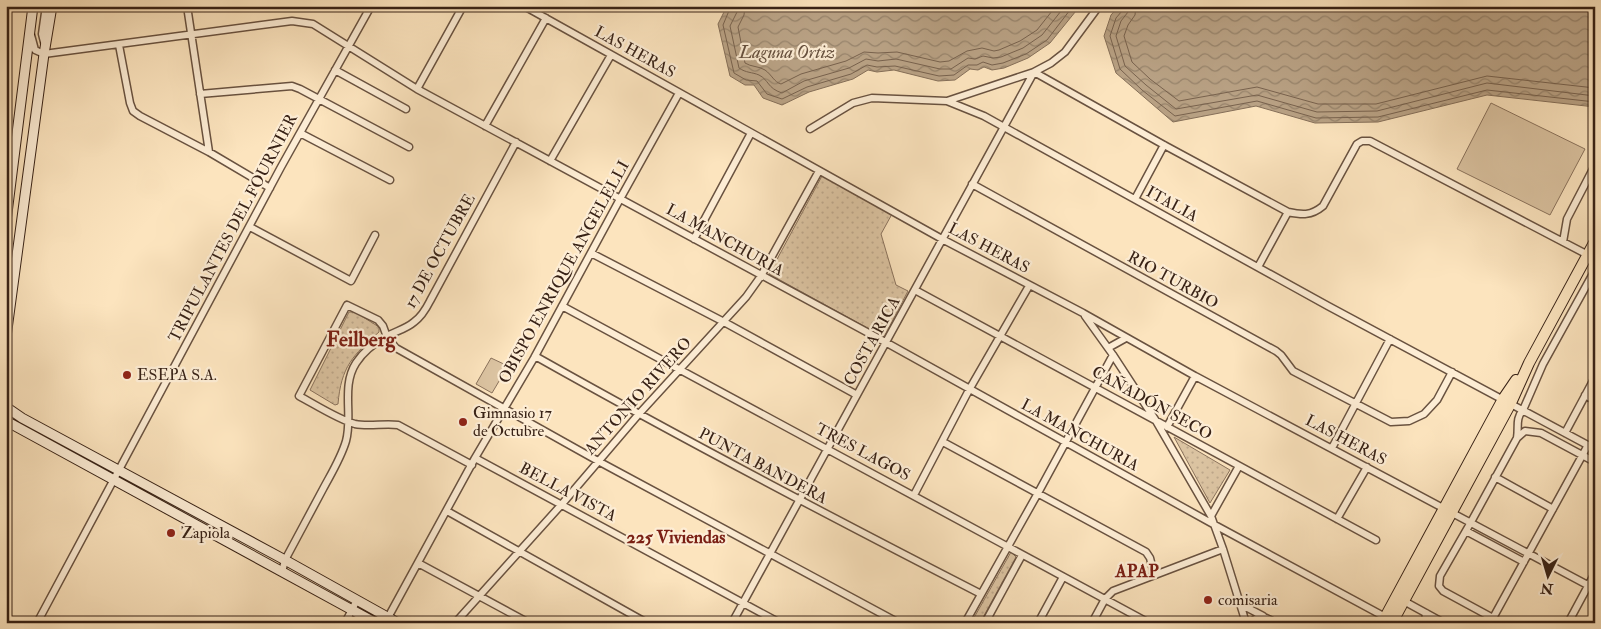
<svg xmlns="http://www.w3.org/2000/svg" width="1601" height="629" font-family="'IM FELL Double Pica',serif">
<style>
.grass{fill:#dbc3a1;stroke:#8a725c}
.park{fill:url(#park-dots);stroke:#8a725c}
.water{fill:url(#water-waves);stroke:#856f59}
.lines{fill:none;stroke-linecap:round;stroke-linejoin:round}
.shore{stroke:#78624e;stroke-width:1}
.minor-casing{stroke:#695240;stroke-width:9}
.secondary-casing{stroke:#382216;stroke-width:11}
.trunk-casing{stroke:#382216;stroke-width:12}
.minor{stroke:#fdedd5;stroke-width:6}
.secondary{stroke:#fdedd5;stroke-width:9}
.trunk{stroke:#fce4be;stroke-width:10}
.poi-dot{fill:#8f2418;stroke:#fdedd5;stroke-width:2}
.labels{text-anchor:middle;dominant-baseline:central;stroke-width:4.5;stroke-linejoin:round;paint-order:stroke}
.street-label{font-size:16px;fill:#382216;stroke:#fdedd5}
.poi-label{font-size:16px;fill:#382216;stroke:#fdedd5;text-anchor:start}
.water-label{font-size:18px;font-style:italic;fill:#654f3d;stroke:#fdedd5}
.neighbourhood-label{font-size:18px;font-weight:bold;fill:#7a1f14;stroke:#fdedd5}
.district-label{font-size:21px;font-weight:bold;fill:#7a1f14;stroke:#fdedd5}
</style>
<defs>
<pattern id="park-dots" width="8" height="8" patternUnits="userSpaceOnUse" patternTransform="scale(1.25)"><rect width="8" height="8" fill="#dbc3a1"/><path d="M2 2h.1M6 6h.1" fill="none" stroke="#bda78a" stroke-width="1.8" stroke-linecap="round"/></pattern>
<pattern id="water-waves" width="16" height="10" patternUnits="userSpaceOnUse" patternTransform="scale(1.25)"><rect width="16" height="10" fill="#b9a285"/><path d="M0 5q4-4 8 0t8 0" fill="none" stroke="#97846c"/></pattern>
</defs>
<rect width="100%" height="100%" fill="#fce4be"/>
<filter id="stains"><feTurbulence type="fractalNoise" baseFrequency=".004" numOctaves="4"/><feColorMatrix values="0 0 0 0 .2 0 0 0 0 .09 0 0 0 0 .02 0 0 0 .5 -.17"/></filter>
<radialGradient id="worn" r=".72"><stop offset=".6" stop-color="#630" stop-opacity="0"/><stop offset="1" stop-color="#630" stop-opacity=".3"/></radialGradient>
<!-- grass -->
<path class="grass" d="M1491,103L1585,149L1550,215L1457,169Z
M491,358L508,366L492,393L476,384Z"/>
<!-- park -->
<path class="park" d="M822,176L892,214L881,234L896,285L908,291L884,337L769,274Z
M349,312H355L379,327V332C353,355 341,367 338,404L335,405L310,390Z
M1174,437L1230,470L1210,503Z
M1011,552L1016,557L980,623H971Z"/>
<!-- water -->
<path class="water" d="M727,6H1080L1050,43L1028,58L1004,68L992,70L984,67L978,70L970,69L955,80L938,81L894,70L877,72L868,70L853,79L809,92L782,105L763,98L754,85H745L730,76L718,24Z
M1119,6H1595V107L1487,95L1378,122L1315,123L1256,106L1173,122L1116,73L1104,36L1111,15Z"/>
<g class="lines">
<!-- shore -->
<path class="shore" d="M731,6L723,25L734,73L746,80L757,81L767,94L782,99L807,87L851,74L867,65L877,67L895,66L939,76L954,75L968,65H977L983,62L992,65L1003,63L1026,54L1047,40L1073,6
M738,6L737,12L730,26L739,68C746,73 752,72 759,75C769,80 767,88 782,93L804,81L849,68L866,59L878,61L896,59L940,69H951L968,58L975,59L983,56L993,58L1001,57L1023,48L1042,35L1065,6
M745,6L744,15L738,27L745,63C751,67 759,66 765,70C772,75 774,82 781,84L801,74L846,61L864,52L878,53L897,52L940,62L949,61L967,51L982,48L994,51L999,50L1020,41L1037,30L1056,6
M1122,6V11L1116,18L1110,36L1120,69L1142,90L1175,116L1257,101L1316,118L1378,117L1487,90L1595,102
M1129,6L1128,12L1121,21L1116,36L1125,66L1146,85L1176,109L1257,95L1317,112L1377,111L1487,83L1595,96
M1136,6L1135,15L1128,25L1124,36L1132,62L1150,79L1179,101L1257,87L1318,104H1376L1487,76L1595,88"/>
<!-- minor casing -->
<g class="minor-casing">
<path id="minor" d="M187,6L209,152
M524,6L942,239L1083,313L1195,376L1595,589
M31,35L35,50L44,54L292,21L313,24L417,89L887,343L1213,524L1387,618
M119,45L130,103L133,111L140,116L209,152L270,188
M45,46L42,34L46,6
M335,70L406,109
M1034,72L1164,145L1288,212
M417,89L463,6
M200,94L292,86L300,89L409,147
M947,101L1034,72L1051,63L1065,52L1099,6
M485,126L546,18
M810,129L853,103L872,98L947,101L984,116L1328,306L1595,449
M300,133L390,180
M550,161L611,55
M972,184L1276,351L1281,355L1293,371L1391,422L1409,421L1424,414L1437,400L1452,372
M1135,199L1164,145
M250,227L351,281L375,235
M694,239L751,133
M1563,242L1567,219L1595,165
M591,253L724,322L857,395
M1258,267L1288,212C1302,215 1311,216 1323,206L1357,144L1362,141H1370L1588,255
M915,290L1376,540
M562,306L1149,623
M1085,316L1113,355L1156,421L1211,516L1223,549L1246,623
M1108,348L1126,338
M535,356C682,439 831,517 981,594
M1585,395L1595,401
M1167,427L1195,376
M1565,433L1595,377
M1517,438L1525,431L1541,433L1595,462
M943,442L1146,552L1150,558L1154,574
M1332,448L1390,339
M475,458L780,623
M472,465L398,425C384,423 369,427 355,424C339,420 314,404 299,396L347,305L378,320L383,326L387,337L396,348L598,461L899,623
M1495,477L1553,509
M914,495L969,390L1029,286
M447,511L647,623
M1211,516L1239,466
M1337,519L1367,467
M1466,531L1524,562
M418,563L529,623
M282,572L285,560C298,536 310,513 323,489C331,474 341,458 346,441C353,416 341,386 356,363C363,352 376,342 387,336C396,331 406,329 414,322C421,317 426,309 430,301L516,142
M1402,600L1444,623
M1242,605L1263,616
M1493,618L1588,445
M37,623L281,167L371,6
M345,623L357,600
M385,623L475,458L534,358L620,199L679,93
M455,623L562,504L638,415L746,297L761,276L819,171
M732,623L1034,72
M965,623L1038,493L1113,355
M985,623L1022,555
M1038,623L1063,577
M1092,623L1105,599L1113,591L1223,549
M1251,623C1259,613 1266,617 1276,623
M1425,623L1426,613
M1502,623L1443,591L1439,586L1440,576L1471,522L1517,438C1519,427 1515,419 1523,410L1543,364L1595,270
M1568,623L1595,573"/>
</g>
<!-- secondary casing -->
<g class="secondary-casing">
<path id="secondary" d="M6,221L33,6
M6,337L44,54L52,6
M6,407L22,418L285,560L398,623
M6,421L376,623"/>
</g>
<!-- trunk casing -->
<g class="trunk-casing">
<path id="trunk" d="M1382,623L1503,399L1516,380
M1392,623L1511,403L1529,363L1595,241"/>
</g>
<!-- minor -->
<use href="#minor" class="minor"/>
<!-- secondary -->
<use href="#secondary" class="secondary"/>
<!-- trunk -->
<use href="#trunk" class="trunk"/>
</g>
<!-- markers -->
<g class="poi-dot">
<circle cx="127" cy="375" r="5"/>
<circle cx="463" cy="422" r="5"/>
<circle cx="171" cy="533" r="5"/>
<circle cx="1208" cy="600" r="5"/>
</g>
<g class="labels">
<!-- street labels -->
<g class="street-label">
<text transform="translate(635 52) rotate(29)">LAS HERAS</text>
<text transform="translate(1172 204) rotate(29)">ITALIA</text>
<text transform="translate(233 228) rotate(-62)">TRIPULANTES DEL FOURNIER</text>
<text transform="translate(725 240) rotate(29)">LA MANCHURIA</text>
<text transform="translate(989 248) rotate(28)">LAS HERAS</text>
<text transform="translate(440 251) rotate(-61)">17 DE OCTUBRE</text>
<text transform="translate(564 272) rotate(-61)">OBISPO ENRIQUE ANGELELLI</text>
<text transform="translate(1173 280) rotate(29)">RIO TURBIO</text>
<text transform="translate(872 341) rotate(-61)">COSTA RICA</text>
<text transform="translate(638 396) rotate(-48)">ANTONIO RIVERO</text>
<text transform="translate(1152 403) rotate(29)">CAÑADÓN SECO</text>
<text transform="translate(1080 435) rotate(29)">LA MANCHURIA</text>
<text transform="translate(1346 440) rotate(28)">LAS HERAS</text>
<text transform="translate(863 452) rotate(28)">TRES LAGOS</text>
<text transform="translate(763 466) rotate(28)">PUNTA BANDERA</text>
<text transform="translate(568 492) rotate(28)">BELLA VISTA</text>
</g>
<!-- poi labels -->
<g class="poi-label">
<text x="137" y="375">ESEPA S.A.</text>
<text x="473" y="413">Gimnasio 17<tspan x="473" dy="18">de Octubre</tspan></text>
<text x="181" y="533">Zapiola</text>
<text x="1218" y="600">comisaria</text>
</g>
<!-- water labels -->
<g class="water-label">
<text x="787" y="52">Laguna Ortiz</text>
</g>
<!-- neighbourhood labels -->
<g class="neighbourhood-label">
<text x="676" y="537">225 Viviendas</text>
<text x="1137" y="571">APAP</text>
</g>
<!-- district labels -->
<g class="district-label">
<text x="361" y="339">Feilberg</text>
</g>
</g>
<!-- margin -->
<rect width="1601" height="629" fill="none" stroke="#fce4be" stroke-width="25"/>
<rect x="8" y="8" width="1586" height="614" fill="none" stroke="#382216" stroke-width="2.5"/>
<rect x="12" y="12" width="1576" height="604" fill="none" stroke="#382216"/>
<!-- north arrow -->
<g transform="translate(1548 576) rotate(185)" stroke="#fdedd5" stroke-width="4" paint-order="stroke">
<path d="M0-4L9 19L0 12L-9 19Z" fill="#382216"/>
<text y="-8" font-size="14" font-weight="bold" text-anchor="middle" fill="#382216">N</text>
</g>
<rect width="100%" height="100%" filter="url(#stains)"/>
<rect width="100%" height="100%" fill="url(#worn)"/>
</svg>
